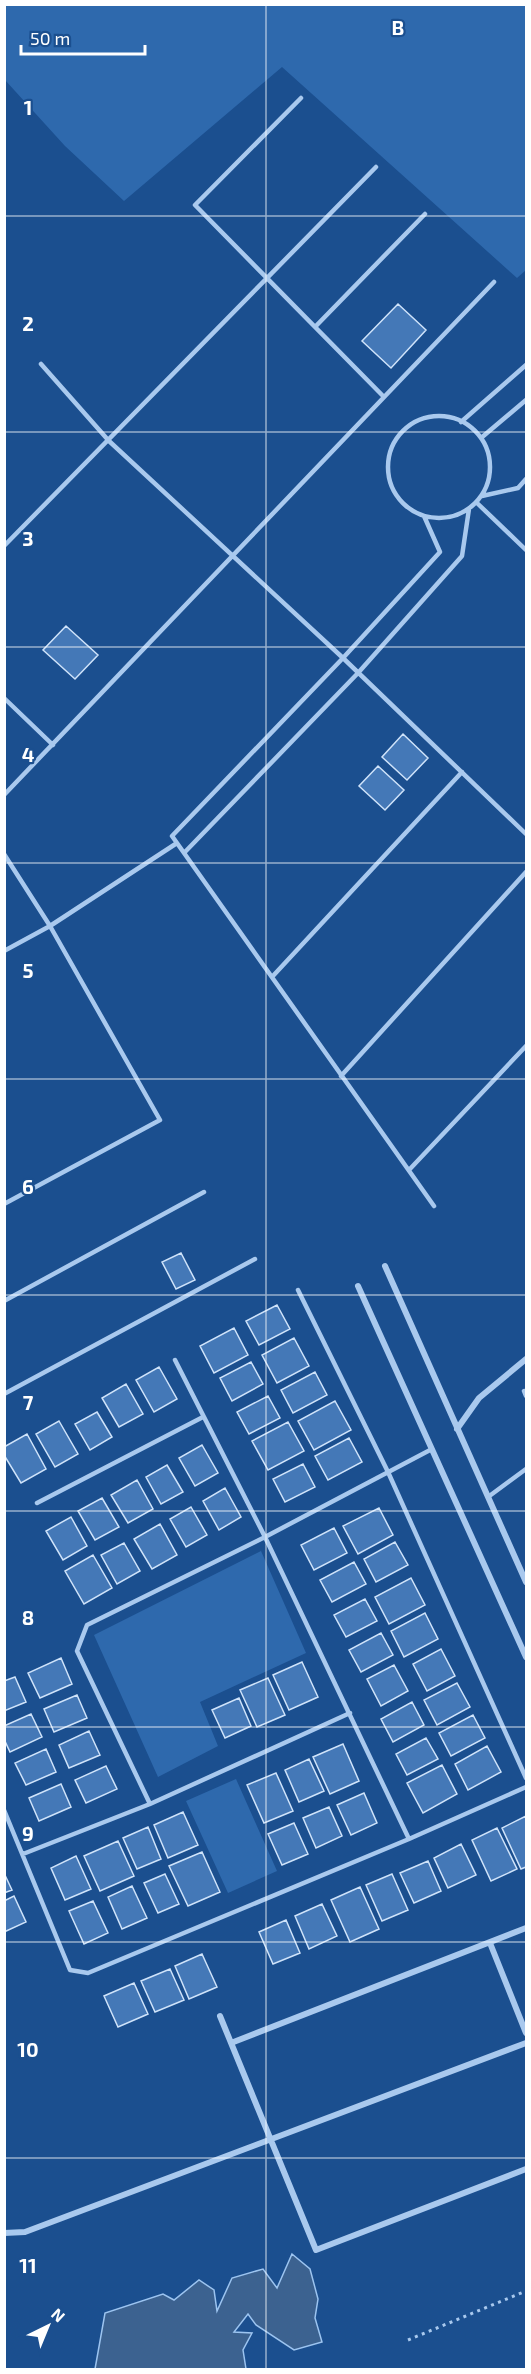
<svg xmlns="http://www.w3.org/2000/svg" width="531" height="2374" font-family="'Exo 2',sans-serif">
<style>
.green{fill:#2e69ad}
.water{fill:#3c6290;stroke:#9cc4f0;stroke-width:1.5}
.building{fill:#4478b7;stroke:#cfe3fa;stroke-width:1.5}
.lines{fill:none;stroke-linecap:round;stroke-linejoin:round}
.path{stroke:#a9c9ee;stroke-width:3;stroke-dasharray:3 4.5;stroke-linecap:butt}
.service{stroke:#a9c9ee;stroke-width:4.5}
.minor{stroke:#a9c9ee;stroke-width:6}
.grid{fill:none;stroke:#fff;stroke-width:1.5;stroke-opacity:0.55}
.grid-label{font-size:20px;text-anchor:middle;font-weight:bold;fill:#fff;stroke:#1b4f8f;stroke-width:4.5;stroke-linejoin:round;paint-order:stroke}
</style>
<rect width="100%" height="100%" fill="#1b4f8f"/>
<!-- green -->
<path class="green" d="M5,4L526,5V270L517,278L282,67L124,201L65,146L5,80Z
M261,1551L306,1653L200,1702L218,1746L158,1777L94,1635Z
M236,1779L277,1871L228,1893L186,1801Z"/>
<!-- water -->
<path class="water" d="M292,2254L310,2269L318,2299L315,2318L322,2342L294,2350L256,2325L248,2314L234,2332L252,2333L243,2350L246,2369H95L105,2313L163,2294L174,2300L199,2280L214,2290L217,2311L232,2278L263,2269L277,2288Z"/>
<!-- building -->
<path class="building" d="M398,304L426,330L391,368L362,341Z
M66,626L98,655L75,679L43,650Z
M403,734L428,758L407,780L382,757Z
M378,766L404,790L385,810L359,786Z
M181,1253L195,1280L176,1289L162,1262Z
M277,1305L290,1329L259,1345L246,1321Z
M234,1328L248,1355L214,1373L200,1346Z
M294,1338L309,1366L277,1383L262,1355Z
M251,1362L263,1384L232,1401L220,1378Z
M159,1367L177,1399L154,1412L136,1380Z
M315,1372L327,1395L293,1413L281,1390Z
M126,1384L143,1414L119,1427L102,1398Z
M268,1396L280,1418L249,1434L237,1412Z
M335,1401L351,1430L314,1450L298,1421Z
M97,1412L112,1437L90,1450L75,1424Z
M59,1421L78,1454L55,1467L36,1434Z
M288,1422L304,1451L268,1470L252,1441Z
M27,1434L46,1469L21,1483L4,1455V1447Z
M349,1438L362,1462L328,1480L315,1456Z
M202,1445L218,1473L195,1486L179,1458Z
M303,1464L315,1487L285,1502L273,1479Z
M167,1465L183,1492L161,1504L146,1477Z
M137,1480L153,1509L128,1523L111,1495Z
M225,1488L241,1517L219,1530L203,1501Z
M102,1498L119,1527L95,1540L78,1511Z
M191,1507L207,1535L186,1547L170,1519Z
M379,1508L393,1535L358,1554L343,1526Z
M71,1517L87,1546L63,1560L46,1531Z
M160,1524L177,1555L152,1569L134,1539Z
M334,1528L347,1553L314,1570L301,1545Z
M395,1542L408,1565L376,1582L364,1559Z
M124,1543L140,1571L117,1584L101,1555Z
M93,1555L112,1588L84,1604L65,1571Z
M354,1562L366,1584L332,1602L320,1580Z
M411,1578L425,1605L389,1624L375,1597Z
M365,1599L377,1621L346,1637L334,1615Z
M425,1613L438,1639L404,1657L391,1631Z
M381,1633L393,1655L361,1672L349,1650Z
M441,1649L455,1676L427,1691L413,1664Z
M61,1658L72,1684L40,1698L28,1673Z
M302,1662L318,1697L289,1710L273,1675Z
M394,1665L408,1691L381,1706L367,1679Z
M15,1677L26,1702L4,1711V1681Z
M268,1678L285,1715L257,1727L240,1690Z
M457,1683L470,1707L437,1725L424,1700Z
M77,1695L87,1718L54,1732L44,1709Z
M239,1698L251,1726L225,1738L212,1710Z
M412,1702L424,1725L393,1742L381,1719Z
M31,1714L42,1737L10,1752L4,1739V1726Z
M473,1715L485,1738L451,1756L439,1733Z
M89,1731L100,1755L69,1768L59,1745Z
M426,1738L438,1759L407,1775L396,1754Z
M343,1744L359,1781L330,1794L313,1757Z
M487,1746L501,1772L468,1790L455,1764Z
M46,1749L56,1772L26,1785L15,1763Z
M309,1759L324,1791L299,1802L285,1770Z
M442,1765L457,1794L423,1813L407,1783Z
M106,1766L117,1789L86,1803L75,1780Z
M276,1773L293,1811L264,1823L247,1785Z
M61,1784L71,1807L39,1821L29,1798Z
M364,1793L377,1823L351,1835L337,1805Z
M329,1807L342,1836L316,1848L303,1818Z
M183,1812L198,1845L168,1858L154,1825Z
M526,1816V1867L521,1869L502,1828Z
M294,1823L308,1854L282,1865L268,1834Z
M148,1827L161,1859L137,1869L123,1838Z
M497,1828L517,1869L491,1881L472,1840Z
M118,1841L134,1876L100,1891L84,1856Z
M461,1844L476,1875L448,1888L434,1858Z
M202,1852L220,1892L188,1906L169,1866Z
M76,1856L91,1889L65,1900L51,1868Z
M428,1861L441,1891L414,1903L400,1873Z
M4,1873L12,1890L4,1893Z
M165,1874L179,1904L158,1913L144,1883Z
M392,1874L408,1910L382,1921L366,1885Z
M132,1886L147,1918L122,1929L108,1897Z
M360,1887L379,1929L350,1942L331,1900Z
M14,1896L26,1922L4,1932V1901Z
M93,1901L108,1933L84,1944L69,1911Z
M322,1904L337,1936L309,1949L295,1916Z
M286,1920L300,1953L273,1964L259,1932Z
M202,1954L217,1987L189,1999L175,1966Z
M170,1969L184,2000L155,2012L141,1981Z
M134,1983L148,2014L118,2027L104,1996Z"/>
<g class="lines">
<!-- path -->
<path class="path" d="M408,2340L526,2291"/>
<!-- service -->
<path class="service" d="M301,98L195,205L384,397
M315,327L425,214
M41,364L109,441L343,658L526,834
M388 467a51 51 0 1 1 102 0a51 51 0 1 1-102 0Z
M461,422L526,365
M481,438L526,400
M482,496L518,488L526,479
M476,502L526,550
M424,516L440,552L343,658L172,836L434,1206
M4,546L376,167
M4,698L53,745
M4,795L494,282
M184,853L358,673L462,556L469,509
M4,854L50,926L160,1120L4,1204
M4,951L50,926L177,843
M272,977L462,772
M341,1076L526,872
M409,1170L526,1046
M298,1290L388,1472L526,1778
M4,1301L204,1192
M175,1360L265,1537L409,1839
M524,1391L526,1396
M4,1394L255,1259
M488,1497L526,1469
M37,1503L203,1417
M150,1804L77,1651L87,1625L265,1537L432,1449
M4,1810L70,1970L88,1973L409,1839L526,1787
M23,1854L150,1804L350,1713"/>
<!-- minor -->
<path class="minor" d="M385,1266L526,1582
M358,1286L526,1657
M457,1429L479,1398L526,1359
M490,1943L526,2033
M220,2016L316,2250L526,2169
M231,2043L526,1928
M4,2233L25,2232L526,2043"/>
</g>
<!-- grid -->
<path class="grid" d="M266,4V2370M4,216H526M4,432H526M4,647H526M4,863H526M4,1079H526M4,1295H526M4,1511H526M4,1727H526M4,1942H526M4,2158H526"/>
<g class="grid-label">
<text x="398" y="35">B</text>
<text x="28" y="115">1</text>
<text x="28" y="331">2</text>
<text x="28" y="546">3</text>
<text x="28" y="762">4</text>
<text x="28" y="978">5</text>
<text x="28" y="1194">6</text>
<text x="28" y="1410">7</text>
<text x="28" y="1625">8</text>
<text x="28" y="1841">9</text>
<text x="28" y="2057">10</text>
<text x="28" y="2273">11</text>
</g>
<!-- border -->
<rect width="531" height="2374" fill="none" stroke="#ffffff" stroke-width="12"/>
<!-- north arrow -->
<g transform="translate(48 2326) rotate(43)" stroke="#1b4f8f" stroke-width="4.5" paint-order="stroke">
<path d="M0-4.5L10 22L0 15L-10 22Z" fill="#ffffff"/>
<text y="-9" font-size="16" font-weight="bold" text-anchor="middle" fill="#ffffff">N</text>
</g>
<!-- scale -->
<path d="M21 45v9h124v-9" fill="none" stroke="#ffffff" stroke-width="3"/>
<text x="30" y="45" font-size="18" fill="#ffffff" stroke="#1b4f8f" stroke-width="4.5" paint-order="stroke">50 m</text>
</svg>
